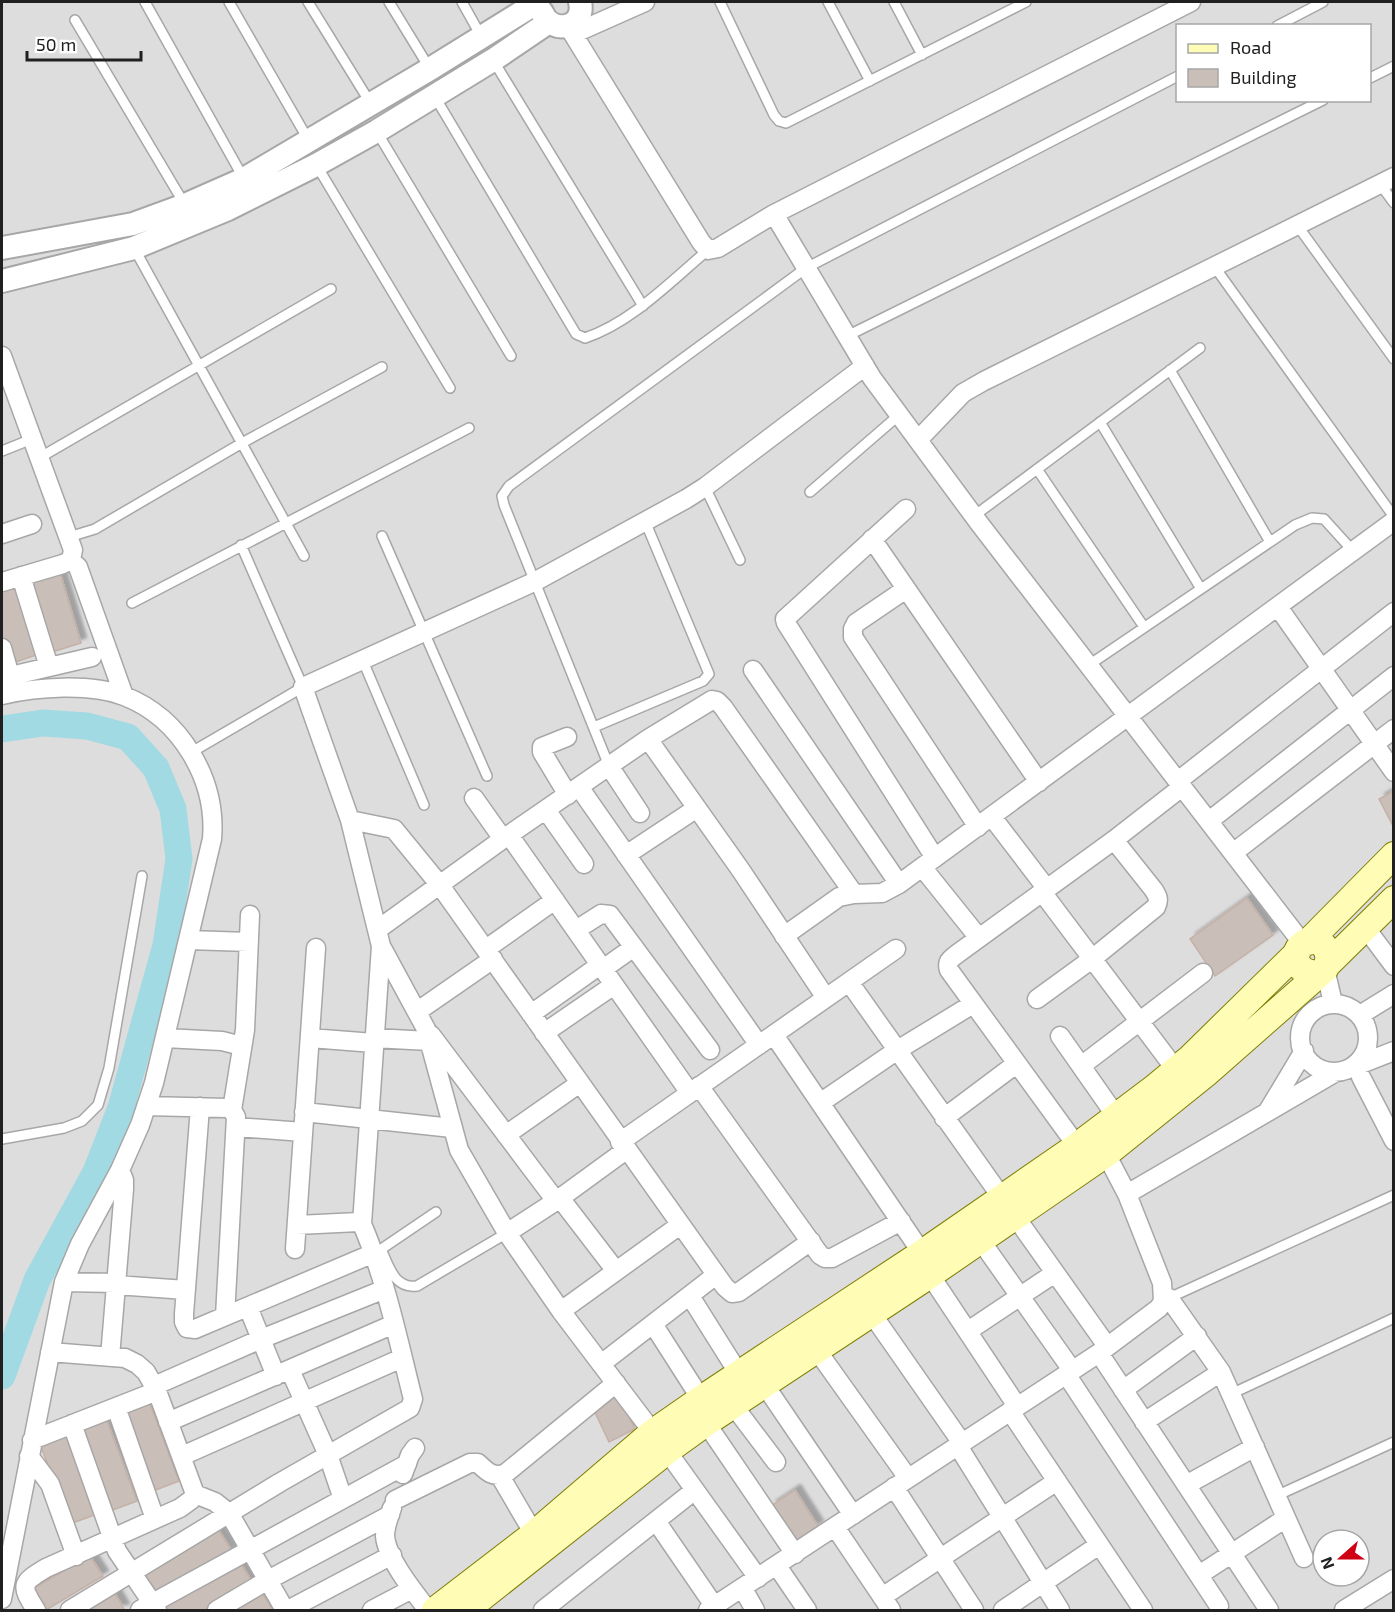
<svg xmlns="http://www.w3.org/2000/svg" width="1395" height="1612" font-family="'Exo 2',sans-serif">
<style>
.residential{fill:#dedddd;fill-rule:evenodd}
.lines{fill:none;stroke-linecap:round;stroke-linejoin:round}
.river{stroke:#a2dae3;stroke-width:27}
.building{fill:#cabeb8;stroke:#c5b1a6;stroke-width:1.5;filter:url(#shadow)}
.service-casing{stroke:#a7a7a7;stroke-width:12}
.minor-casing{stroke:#a7a7a7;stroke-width:21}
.tertiary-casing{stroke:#a7a7a7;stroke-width:26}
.secondary-casing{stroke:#7c7e00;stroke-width:28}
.service{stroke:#fff;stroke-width:9}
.minor{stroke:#fff;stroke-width:18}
.tertiary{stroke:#fff;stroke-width:22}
.secondary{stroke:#fffcb6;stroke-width:26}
</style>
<defs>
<filter id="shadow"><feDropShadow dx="5.5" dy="-5.5" stdDeviation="1.5" flood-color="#0004"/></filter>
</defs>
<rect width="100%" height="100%" fill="#f1ece6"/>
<!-- residential -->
<path class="residential" d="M2,2H1393V1610H2ZM1178,26H1370V100H1178ZM1323,1540H1359V1576H1323Z"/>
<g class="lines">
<!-- river -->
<path class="river" d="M2,729L43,723L87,726L128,737L156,768L173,809L179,859L166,945L121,1108L96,1172L37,1280L2,1376"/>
</g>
<!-- building -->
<path class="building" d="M60,573L81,643L52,652L30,582Z
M18,584L39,654L10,664L2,636V589Z
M1394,791V824H1392L1379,799Z
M1247,898L1273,935L1215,976L1190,939Z
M618,1395L635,1429L609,1442L593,1408Z
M149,1401L179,1481L153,1491L122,1411Z
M107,1421L137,1501L110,1511L80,1431Z
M67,1434L97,1514L70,1524L40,1444Z
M795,1490L818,1526L794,1542L771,1506Z
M216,1526L232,1551L156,1596L139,1575Z
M90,1556L103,1576L46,1610L32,1589Z
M239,1561L253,1583L209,1610H162L160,1607Z
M112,1588L124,1609L121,1610H75Z
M259,1588L273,1610H225Z"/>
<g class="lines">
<!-- service casing -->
<g class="service-casing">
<path id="service" d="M145,2L244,179
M229,2L309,141
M308,2L371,104
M389,2L430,69
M462,2L481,36
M720,2L774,115L779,121L786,123L1026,2
M828,2L870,81
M894,2L922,55
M75,20L185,205
M1277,26L1323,2
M493,60L643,306
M1370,78L1394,66
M435,97L576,334L585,338C632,322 670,282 708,250
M377,132L511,356
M317,166L450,388
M1380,184L1394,203
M1297,225L1394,359
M134,248L304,556
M1214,266L1394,517
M847,336L1323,100
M1170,370L1270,542
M1100,422L1201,589
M2,451L32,439
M39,458L331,289
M1037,469L1144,627
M705,487L740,560
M810,492L899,415
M974,516L1200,348
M382,536L487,776
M69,537L95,529L242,443L382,367
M132,603L469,428
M363,661L424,805
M1089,665L1295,525L1312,518L1324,519L1353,551
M594,727L703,681L709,674L645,521
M190,753L303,687L241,545
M609,766L504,505L502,496L509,486L806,268L1178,76
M2,1139L64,1128L82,1121L98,1105L109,1068L142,876
M381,1249C389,1266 394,1289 417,1286L507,1233
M377,1252L436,1212
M1169,1298L1394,1195
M1231,1394L1394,1318
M1276,1496L1394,1442"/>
</g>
<!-- minor casing -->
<g class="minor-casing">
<path id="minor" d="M568,26L701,242L708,250L718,248L774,214L1191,2
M573,34L645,2
M774,214L872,378L979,523L1303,944
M2,356L73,550L71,560L63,564L2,582
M918,440L963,393L984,381L1394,177
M906,509L785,619L786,623L935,858
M2,534L32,524
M872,539L1039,782
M71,560L78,567L124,696
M21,576L49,667
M906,589L856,623L853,629V637L978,827
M1278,607L1394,772
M2,648L10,676
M753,670L899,884
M2,678L92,657
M2,695C37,687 90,683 124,696C181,718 217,780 212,839L154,1083L140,1125L120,1170L80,1244L64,1282L2,1599
M567,737L542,747V752L568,795
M648,739L740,869L826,998
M609,766L640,813
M1178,781L1394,612
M579,787L759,1045
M474,798L503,839
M546,810L584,864
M992,817L1047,889
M350,820L394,829L439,884L725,1287L732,1293L739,1292L811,1241
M1209,821L1394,676
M509,835L690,1093
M1233,853L1394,729
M626,855L697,808
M922,867L979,938
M1042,892L1176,1070
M1365,927L1394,966
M377,930L503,839L648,739L712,700L717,701L723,707L854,894
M576,930L601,914L610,915L710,1050
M784,936L839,897L854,894L882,893L899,884L1394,521
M188,940L249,942
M486,949L555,900
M603,969L634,947
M1325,969L1333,1003
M849,982L1107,1346
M1037,999L1092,959L1156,907C1160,899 1157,895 1153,889L1114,840
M1300 1038a34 34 0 1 1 68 0a34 34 0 1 1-68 0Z
M418,1011L493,959
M531,1014L600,965
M1360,1015L1394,994
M544,1033L614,985
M431,1035L556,1201
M774,1035L922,1253
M1060,1036L1116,1116
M165,1038L222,1041L242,1046
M310,1038L374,1043
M374,1038L429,1041
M1081,1066L1203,973
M1353,1067L1394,1051
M1361,1077L1394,1141
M699,1086L820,1255L825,1258H832L901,1221
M820,1103L896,1051L973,1004
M146,1106L227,1108L232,1110L236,1117L225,1316
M200,1107L184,1314V1322L187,1328L195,1329L374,1253
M232,1110L245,1030L250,915
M1268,1111L1304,1051
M304,1112L452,1128
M944,1118L1016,1064
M236,1127L303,1132
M506,1135L580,1083
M620,1142L896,949
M1077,1146L949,970C946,961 951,959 957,954L1114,840L1182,787
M1127,1194L1336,1072
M560,1198L616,1271
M362,1224L381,946
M507,1233L556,1201L626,1150
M981,1241L1072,1370
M295,1249L316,948
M930,1275L1017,1406
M64,1282L116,1283
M116,1285L186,1290
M690,1296L739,1374
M1163,1301L1169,1298L1221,1372L1304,1558
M248,1307L276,1376
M561,1311L680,1225
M872,1314L962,1443
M653,1324L701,1399
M968,1331L1055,1273
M816,1349L908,1478
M1099,1353L1269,1610
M110,1357L124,1189V1180L120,1170
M601,1364L716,1275
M290,1370L328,1455L343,1499
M1066,1374L1219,1606
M764,1384L853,1515
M154,1386L261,1339L385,1289
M1123,1390L1197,1336
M733,1405L776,1462
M116,1407L155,1519
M1010,1411L1143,1610
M168,1422L394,1324
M1144,1422L1221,1372
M706,1423L795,1554
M72,1424L117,1551L157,1610
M32,1440L157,1391
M958,1446L1060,1610
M29,1456L50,1484L76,1556
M182,1456L402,1358
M403,1474L410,1455L415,1448
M500,1476L534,1534
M1186,1485L1255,1447
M894,1487L974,1610
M195,1494L215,1502L229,1513L285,1610
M395,1500L470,1463H478C486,1471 494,1479 506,1473L616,1383
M392,1508C389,1517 385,1526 385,1536C387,1559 414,1592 428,1610
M656,1521L715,1607
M835,1527L891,1610
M777,1566L807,1610
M1199,1575L1286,1518
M758,1578L667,1451L561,1311L507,1233L459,1150L426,1029L381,946L350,820L303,687L536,581L686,499L705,487L865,366
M743,1589L755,1610
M882,1597L1057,1481
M36,1610C20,1585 21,1583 46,1568L180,1508L191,1500L195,1494L157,1391L146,1372L137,1364L125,1358L50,1352
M70,1610L279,1483L410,1408L413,1399C398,1340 386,1280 362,1224L359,1222L297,1225
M140,1610L407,1464
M217,1610L268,1580L390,1515
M288,1610L392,1555
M372,1610L412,1589
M543,1610L695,1490
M708,1610L1099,1353L1159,1308L1163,1301L1162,1283L1127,1194L1106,1154
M1003,1610L1099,1545
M1344,1610L1394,1579"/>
</g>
<!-- tertiary casing -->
<g class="tertiary-casing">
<path id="tertiary" d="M542,12C551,36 586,28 580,2
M2,248L133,224L185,205L244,179L430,69L538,2
M2,281L134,248L228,209L316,165L377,131L493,60L549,22"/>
</g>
<!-- secondary casing -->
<g class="secondary-casing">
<path id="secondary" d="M1308,942L1394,855
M1328,964L1394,899
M435,1610L534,1534L652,1433L701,1399L922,1253L1077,1146L1154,1088L1190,1058L1297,953
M466,1610L667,1451L706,1423L930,1275L1106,1154L1208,1072L1325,969C1335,952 1319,932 1303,944C1286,957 1302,978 1321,972"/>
</g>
<!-- service -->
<use href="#service" class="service"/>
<!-- minor -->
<use href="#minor" class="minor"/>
<!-- tertiary -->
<use href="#tertiary" class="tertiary"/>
<!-- secondary -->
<use href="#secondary" class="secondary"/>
</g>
<!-- border -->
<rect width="1395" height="1612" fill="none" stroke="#202020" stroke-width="6"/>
<!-- legend -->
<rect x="1176" y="24" width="195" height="78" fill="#ffffff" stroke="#a6a6a6" stroke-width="1.5"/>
<rect x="1188" y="44" width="30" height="9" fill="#fffcb6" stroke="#a6a6a6" stroke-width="1.5"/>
<text x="1230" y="54" font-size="18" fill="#202020">Road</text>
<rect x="1188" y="69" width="30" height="18" fill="#cabeb8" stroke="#a6a6a6" stroke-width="1.5"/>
<text x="1230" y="84" font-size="18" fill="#202020">Building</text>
<!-- north arrow -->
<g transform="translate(1341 1558) rotate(249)"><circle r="28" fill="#ffffff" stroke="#a6a6a6" stroke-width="1.5"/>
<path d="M0-4.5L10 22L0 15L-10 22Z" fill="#d00014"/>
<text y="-9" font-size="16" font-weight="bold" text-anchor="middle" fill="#202020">N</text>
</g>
<!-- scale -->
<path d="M27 51v9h114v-9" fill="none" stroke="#202020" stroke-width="3"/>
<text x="36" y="51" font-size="18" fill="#202020" stroke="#ffffff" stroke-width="4.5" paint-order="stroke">50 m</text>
</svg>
